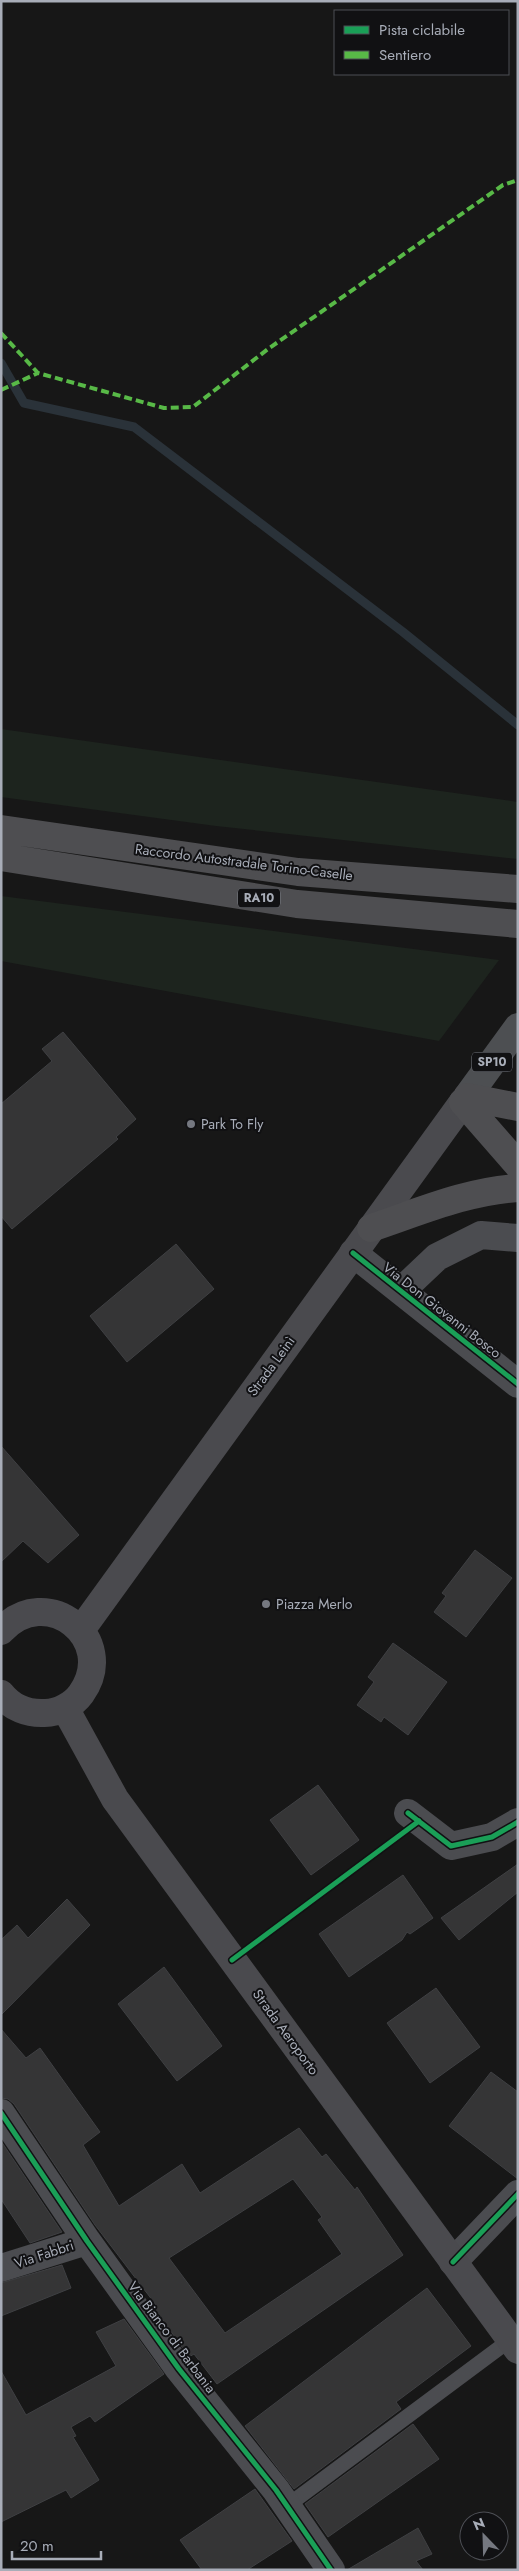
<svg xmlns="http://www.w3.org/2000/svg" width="519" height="2571" font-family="Jost,sans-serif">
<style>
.green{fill:#1d241e}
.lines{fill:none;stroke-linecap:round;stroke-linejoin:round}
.stream{stroke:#2a3239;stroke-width:9}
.building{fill:#353536;stroke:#3f4043;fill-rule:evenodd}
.service{stroke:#4b4c50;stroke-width:15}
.minor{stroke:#4b4c50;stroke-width:28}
.secondary{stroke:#4a4a4e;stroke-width:28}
.primary{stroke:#4d4f52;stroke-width:28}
.motorway{stroke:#4e4e51;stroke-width:28}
.quiet{stroke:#58b947;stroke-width:4;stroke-dasharray:8 4;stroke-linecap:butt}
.cycleway-casing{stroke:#111113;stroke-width:8}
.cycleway{stroke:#1a9f57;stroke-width:5}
.poi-dot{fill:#757880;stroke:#111113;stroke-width:2}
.labels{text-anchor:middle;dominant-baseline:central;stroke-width:4;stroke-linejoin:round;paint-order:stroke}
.shield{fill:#111113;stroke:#7b7e86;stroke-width:1}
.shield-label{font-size:12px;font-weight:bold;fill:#a8adb8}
.street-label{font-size:14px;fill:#a8adb8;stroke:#111113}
.poi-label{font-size:14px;fill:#a8adb8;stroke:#111113;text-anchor:start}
</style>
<rect width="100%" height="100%" fill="#171717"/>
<!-- green -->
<path class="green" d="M1,729L518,802V859L216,826L1,797Z
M1,896L499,960L439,1041L1,961Z"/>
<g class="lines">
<!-- stream -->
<path class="stream" d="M1,363L24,403L134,427L403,632L518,725"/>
</g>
<!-- building -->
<path class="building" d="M63,1032L136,1119L116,1137L118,1139L12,1229L1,1216V1104L52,1061L42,1049Z
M176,1244L214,1289L127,1362L90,1316Z
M1,1446L79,1535L48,1563L23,1541L1,1562Z
M475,1550L512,1578L466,1637L434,1612L446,1596L442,1593Z
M393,1643L447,1682L408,1735L384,1717L381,1722L357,1705L374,1682L368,1677Z
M318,1785L359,1840L311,1875L270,1820Z
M518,1864V1892L459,1940L441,1918Z
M403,1875L433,1918L410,1934L407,1932L402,1940L349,1977L319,1934Z
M67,1899L90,1925L1,2015V1940L17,1925L28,1938Z
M164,1967L222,2046L177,2081L118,2004Z
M436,1988L480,2047L430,2083L387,2023Z
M1,2029L26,2058L40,2048L100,2132L83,2145L119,2206L182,2164L200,2193L299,2128L322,2157L326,2154L355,2190L357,2187L403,2255L217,2384L194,2354L189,2357L153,2306L156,2305L95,2225L14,2104L8,2099L1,2098ZM293,2179L322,2217L318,2220L342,2254L225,2333L169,2258Z
M491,2072L518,2092V2179L449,2126Z
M1,2141L62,2232L30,2243L1,2199Z
M62,2265L71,2288L1,2316V2283Z
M427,2288L471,2346L396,2402L401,2409L294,2489L245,2426Z
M124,2319L164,2374L95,2422L90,2416L71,2427L76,2436L73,2437L99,2480L71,2498L66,2490L1,2522V2371L26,2415L116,2366L96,2332Z
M413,2424L439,2459L328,2537L305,2504Z
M255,2489L292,2541L247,2570H202L180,2540Z
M418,2528L432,2554L416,2561L423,2570H347Z"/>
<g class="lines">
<!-- service -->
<path class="service" d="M287,2506L510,2340"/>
<!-- minor -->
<path class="minor" d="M353,1253L518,1384
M401,1291L437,1257L481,1235L518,1238
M408,1813L451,1846L492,1837L518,1822
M1,2113L87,2241L179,2369L276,2490L331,2570
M453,2262L518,2194
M1,2268L87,2241"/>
<!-- secondary -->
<path class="secondary" d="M81,1630L463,1102
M1,1631C46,1581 120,1639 81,1694C73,1705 58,1713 45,1713C28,1714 12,1708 1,1694
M65,1708L115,1799L518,2350"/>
<!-- primary -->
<path class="primary" d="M467,1097L518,1027"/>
<!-- motorway -->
<path class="motorway" d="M1,829L298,872L518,889
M1,857L297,904L518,924
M467,1097L518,1107
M463,1102L518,1165
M371,1228C419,1212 467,1191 518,1188"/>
<!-- quiet -->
<path class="quiet" d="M1,333L38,373L164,408L193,407L268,349L503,185L518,180
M1,390L38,373"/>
<!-- cycleway casing -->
<g class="cycleway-casing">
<path id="cycleway" d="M353,1253L518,1384
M408,1813L451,1846L492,1837L518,1822
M232,1960L419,1821
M1,2113L87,2241L179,2369L276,2490L331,2570
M453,2262L518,2194"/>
</g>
<!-- cycleway -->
<use href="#cycleway" class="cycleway"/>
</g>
<!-- markers -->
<g class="poi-dot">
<circle cx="191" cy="1124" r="5"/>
<circle cx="266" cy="1604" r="5"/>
</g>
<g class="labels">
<!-- shield labels -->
<g class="shield">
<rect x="238" y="888.5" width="42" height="19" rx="4"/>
<rect x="472" y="1052.5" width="40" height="19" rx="4"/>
</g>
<g class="shield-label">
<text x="259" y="898">RA10</text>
<text x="492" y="1062">SP10</text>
</g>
<!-- street labels -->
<g class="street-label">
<text transform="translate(244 862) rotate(7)">Raccordo Autostradale Torino-Caselle</text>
<text transform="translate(442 1310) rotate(38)">Via Don Giovanni Bosco</text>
<text transform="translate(271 1366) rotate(-54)">Strada Leinì</text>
<text transform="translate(286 2032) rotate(54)">Strada Aeroporto</text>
<text transform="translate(44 2254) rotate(-18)">Via Fabbri</text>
<text transform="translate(172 2337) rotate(53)">Via Bianco di Barbania</text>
</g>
<!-- poi labels -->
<g class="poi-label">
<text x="201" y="1124">Park To Fly</text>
<text x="276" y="1604">Piazza Merlo</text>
</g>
</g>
<!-- border -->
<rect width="519" height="2571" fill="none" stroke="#a8adb8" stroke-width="5"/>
<!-- legend -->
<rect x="334" y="10" width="175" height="65" fill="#111113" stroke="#4d4f55"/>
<rect x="344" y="26" width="25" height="8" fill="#1a9f57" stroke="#4d4f55"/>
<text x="379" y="35" font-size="15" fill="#a8adb8">Pista ciclabile</text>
<rect x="344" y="51" width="25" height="8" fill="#58b947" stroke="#4d4f55"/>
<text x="379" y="60" font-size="15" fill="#a8adb8">Sentiero</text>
<!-- north arrow -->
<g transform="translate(484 2536) rotate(337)"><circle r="24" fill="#111113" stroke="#4d4f55"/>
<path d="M0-4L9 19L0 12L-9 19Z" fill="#757880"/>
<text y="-8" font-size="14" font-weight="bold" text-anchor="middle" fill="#a8adb8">N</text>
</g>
<!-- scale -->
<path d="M12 2551v8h89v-8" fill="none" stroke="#a8adb8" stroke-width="2.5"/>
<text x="20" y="2551" font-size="15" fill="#a8adb8" stroke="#111113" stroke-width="4" paint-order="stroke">20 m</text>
</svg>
